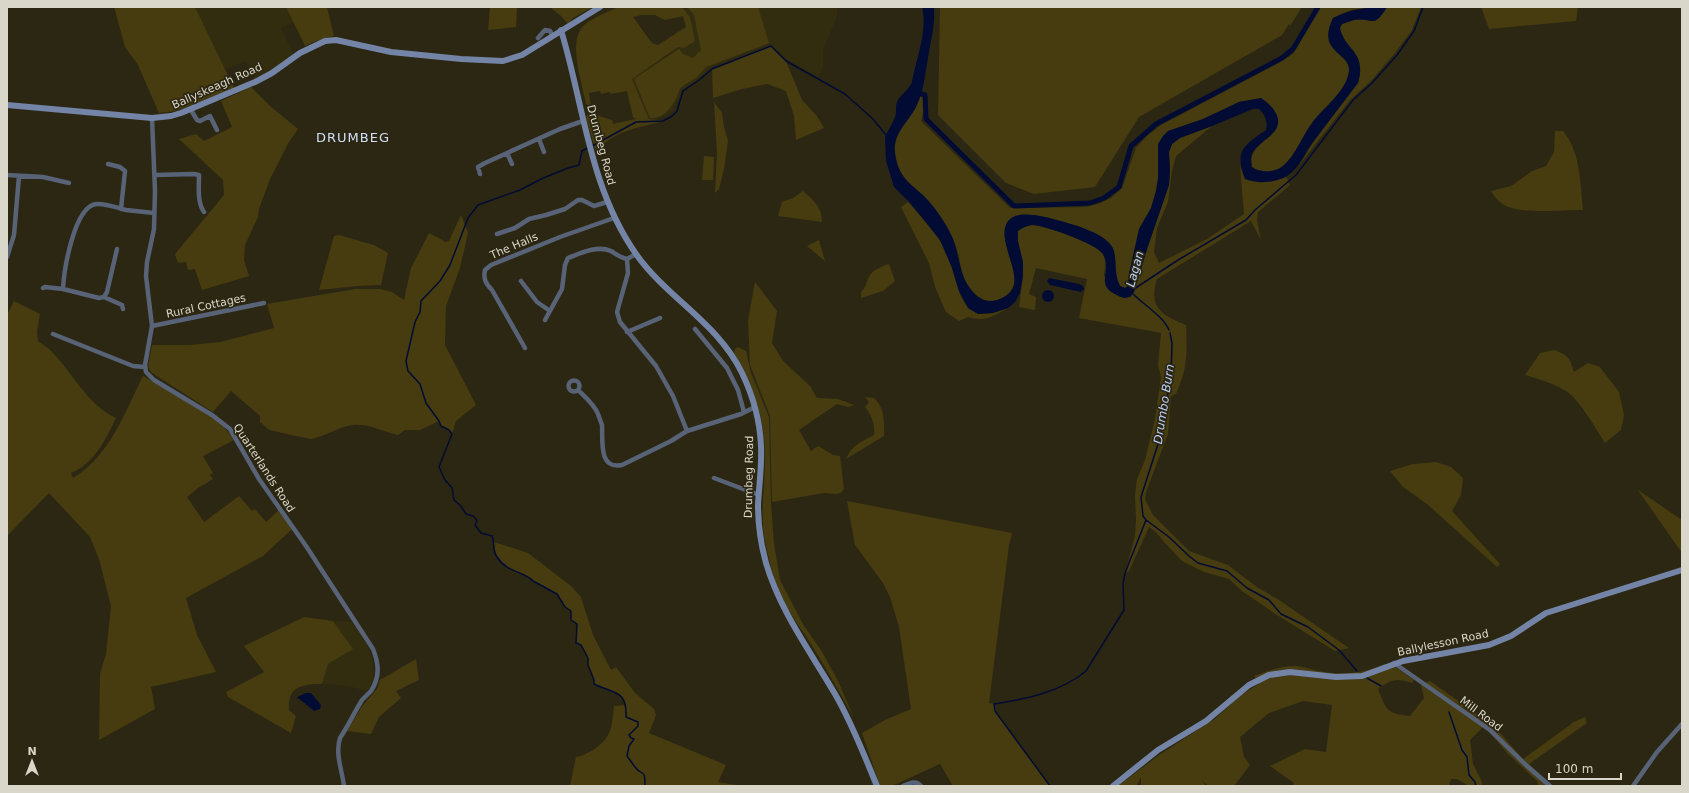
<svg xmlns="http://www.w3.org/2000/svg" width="1689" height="793" font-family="'DejaVu Sans',sans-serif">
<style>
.built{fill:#332d0f}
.green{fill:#463c10;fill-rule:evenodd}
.water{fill:#020b33}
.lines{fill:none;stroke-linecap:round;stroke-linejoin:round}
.stream{stroke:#020b33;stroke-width:1.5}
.canal{stroke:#020b33;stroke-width:5}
.street{stroke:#586378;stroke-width:4.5}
.secondary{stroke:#7484a6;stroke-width:6}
.labels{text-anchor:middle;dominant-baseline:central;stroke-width:3.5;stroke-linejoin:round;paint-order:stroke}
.street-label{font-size:11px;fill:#d9d7c9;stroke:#2c2712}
.water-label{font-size:12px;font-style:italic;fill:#b9cffb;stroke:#2c2712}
.quarter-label{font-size:13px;letter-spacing:1px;fill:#d1dffa;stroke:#2c2712}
</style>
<rect width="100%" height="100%" fill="#2c2712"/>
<!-- built -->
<path class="built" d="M195,7H286L294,22L281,28L293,54L272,69L255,78L246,61L224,69Z
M682,7H838L836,19L823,50V67L818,77L787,59L771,44L711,67L698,79L681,90L680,97L672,111L655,120L649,119L632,79L679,47L684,48L690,17Z
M333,621L353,622L367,646L373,660L374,677L367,691L348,686L322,684L328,664L352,649Z"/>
<!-- green -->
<path class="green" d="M114,7H195L234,88L176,111L159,113L138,65L125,47Z
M286,7H327L334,36L316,41L305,46Z
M487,7H517L516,27L488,30L490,8Z
M551,7H593L573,18L568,24L560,15L552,9Z
M618,7H682L690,17L695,41L684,48L678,47L632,79L649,119L663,121C637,129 615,129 596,152L586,117L589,112L595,111L596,115L612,120L613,124L636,119L633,117L627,91L610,94V92L601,94L600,91L589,93L591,106L588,107L586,104C582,83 567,41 584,25C592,18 608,12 618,7ZM642,15H655L665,20L683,16L686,27L658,45L652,43L633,17Z
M687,7H758L769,43L706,67L697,77L680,88C677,101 665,120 650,118L634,79L679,49L683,54L693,58L701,50L694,15Z
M940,7H1302L1290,26L1289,24L1282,35L1139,117L1095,187L1034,194L1006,183L938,115Z
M1321,7H1372L1351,10L1333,18C1331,24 1328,31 1328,36C1327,51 1351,57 1349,71C1347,91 1323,108 1312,123C1302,136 1296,155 1283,166C1275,173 1260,173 1252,167C1247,143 1276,141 1278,118L1261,98L1239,102L1203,119L1168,131L1156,191L1151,208L1139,229L1129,274L1128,286L1125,288L1120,286L1116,277L1114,265L1080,227L1033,215L1004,235C1008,248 1016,265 1015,279C1014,292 1001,303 988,301C981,300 975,294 971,289C962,279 961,266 958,253C955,242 949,229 942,220C937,213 932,205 925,199C910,183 897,176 895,152C893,130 915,115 920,95L923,97L925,106L921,121L1010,208L1085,207L1098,204L1111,198L1122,188L1136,148L1147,136L1161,125L1275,65L1293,54Z
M1387,7H1421L1412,30L1395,53L1371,81L1351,99L1299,165L1306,152L1358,83C1367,51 1345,51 1339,28L1342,24C1346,23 1350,21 1354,20C1374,17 1373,30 1387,7Z
M1481,7H1578L1576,21L1489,29Z
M771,46L786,61L802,100L817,116L824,128L796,140L794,116L786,91L767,84L742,89L713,98L712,69Z
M251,87L270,106L298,129L289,142L270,179L259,209L258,217L245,245L244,260L249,276L202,290L195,269L188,270L186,262L178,263L175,254L224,195L223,180L179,139L196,134L204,141L232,127L221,101Z
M714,102L722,113L724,127L728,141L724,169L719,189L715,193L717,153Z
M1212,126L1176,156L1172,171L1168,202L1157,228L1154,252L1159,263L1207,239L1244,214L1240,166L1245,179L1269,182L1286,176L1290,185L1258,212L1257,220L1261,240L1251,221L1157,279C1148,308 1162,315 1186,325C1187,353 1188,367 1176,394L1171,396L1168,434L1146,492L1145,499L1153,515L1189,551L1228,565L1257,587L1279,600L1349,648L1335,651L1277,615L1242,591L1229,579L1204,572L1182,561L1164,542L1156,532L1149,527L1129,571L1125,573L1135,536L1136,519L1135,495L1137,479L1145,460L1155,419L1161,377L1158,365L1161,333L1079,318L1087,279L1036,268L1029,294L1036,297L1035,310L1019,307L1023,276L1018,241V231C1022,228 1027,225 1032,225C1044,225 1094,243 1101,252C1107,258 1105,268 1104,276L1130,297L1134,292L1148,246L1169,185L1170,171L1169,152L1172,144L1180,138Z
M1555,131H1563C1581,153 1580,182 1583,210C1564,210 1522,214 1506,206C1499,202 1495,198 1491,191L1511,186L1532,171L1546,166L1554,152Z
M704,156L714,157L713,180H702Z
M803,191C814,201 822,207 822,222L778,216L782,202L793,198Z
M908,202C923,219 939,235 948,256C955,272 956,294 968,307C978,319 996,312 1008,308C992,317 986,322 968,317L959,321L946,312L935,287L929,263L901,207Z
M461,215L468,233L460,268L446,306L445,345L476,405L456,421L452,434L449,430L441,426L439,421L420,430H405L398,435C384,432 368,423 353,425C338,427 326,436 312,439C309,439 273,431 270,430C266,428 263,424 260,422V416L231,391L213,412L152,373L148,367L152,345H190L220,342L274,328L267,304L355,289H380L392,292L404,300L411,268L429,233L446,242L449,241Z
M339,235L374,245L388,253L381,285L358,286L319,290L334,236Z
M819,240L825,261L807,246Z
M889,264L895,281L883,291L861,298V292C867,287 866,281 870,275C873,270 883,266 889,264Z
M755,282L777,311L772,343L783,361L810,386L817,398L838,399L854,405L848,407L837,404L799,430L811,451L818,446L833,455L840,456L844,489L841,493L836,494L824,493L772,502L770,416L750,365L748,320Z
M14,301L40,314L37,331L38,341C43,345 49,348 53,353C73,374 89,406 116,418C106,439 94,464 71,473L73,478C109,457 125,412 143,376C168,389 221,416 234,440L203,456L213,473L210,475L213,479L198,488L187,497L204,522L239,496L252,511L255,509L266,522L279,510L292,529L263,556L186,598L197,635L216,672L151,687L155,709L99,740L100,674L106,654L111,606L99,559L90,537L49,493L7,536V315Z
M738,347L746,351L751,373L769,417L771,503L774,544L780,580L804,626L821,650L838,681L854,718C840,693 826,668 811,644C806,635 798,626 793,617C779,595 771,571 766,546C759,517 765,488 765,459C766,421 753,386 734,353L735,349Z
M1554,350C1568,355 1570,358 1574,372L1588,363L1600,367L1619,392L1624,415L1621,430L1605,443C1596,429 1579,399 1566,391C1553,383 1538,379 1525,375L1540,353Z
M865,397L874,398C885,408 884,422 884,436L846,459C851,446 862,441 874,435C875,424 872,416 865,407L869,402Z
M1436,462L1451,467L1463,478L1461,495L1452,511L1500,564L1497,567L1427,504L1403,487L1390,471L1413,464Z
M1638,490L1682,520V553Z
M847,501L1012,533L1009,545L989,703L994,704L996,711L1050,786H953L940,764L892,786H880L862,733L885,720L911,709L899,627L890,597L883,583L855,545Z
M494,542L528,553L571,586L581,597L593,635L611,670L616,667L635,693L654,709L656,715L649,733L726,765L718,782L742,786H570L576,757C583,756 587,753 593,750C612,738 612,726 614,706L626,705C620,689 608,691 594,684V680L588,665V658L581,645L576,643L577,624L571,620V611L565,607L557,594L533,581C529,576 522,575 516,573C503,567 494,556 494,542Z
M304,617L333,621L353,649L328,664L322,684C303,684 287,686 289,710L296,716L291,733L228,697L226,692L264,672L244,646Z
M416,659L419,680L396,691L401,698L379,717L371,734L347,731L363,705L377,689L380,680Z
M1384,664L1395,667L1414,680L1412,683C1396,678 1392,679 1378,689C1387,710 1385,713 1410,716L1424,698L1421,685L1430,681L1488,722L1501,734L1523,759L1574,722L1585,717L1587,723L1529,764L1553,786H1539L1537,781L1508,754L1490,733L1483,727L1470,740L1473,764L1482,782V786H1469L1457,779H1451L1449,786H1292L1294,783L1270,766L1305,749L1326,752L1332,705L1303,701L1269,713L1240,737L1244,757L1250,765L1234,786H1209L1202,781L1206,786H1141V777L1136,786H1118L1159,755L1216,718L1241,695L1259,684L1254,676C1267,671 1283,665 1297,666C1306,667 1315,671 1324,672C1345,675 1365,673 1384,664Z"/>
<!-- water -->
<path class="water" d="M922,7H934C935,28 931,38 928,58C925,73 924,90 917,105C910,121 892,133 895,153C899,184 916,184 932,205C940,215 948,227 953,239C959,254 959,273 969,287C977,299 988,305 1002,298C1008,295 1012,292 1014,285C1018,266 994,234 1010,219C1020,210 1046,217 1057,220C1072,224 1110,234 1114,251C1117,264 1114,273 1120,286L1125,288L1128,286L1129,274L1139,229L1151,208L1156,191L1158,178V144L1163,136L1168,131L1203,119L1239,102L1261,98C1272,105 1285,119 1274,132C1268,139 1258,144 1253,152C1250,157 1251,162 1252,167C1260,173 1275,173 1283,166C1296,155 1302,136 1312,123C1323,108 1347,91 1349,71C1351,52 1316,53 1333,18C1350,9 1369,7 1387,7C1373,30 1373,17 1354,20C1350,21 1346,23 1342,24L1340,28C1345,51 1367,51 1358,83C1343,102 1328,122 1313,142C1305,154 1299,168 1287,176C1276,183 1257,184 1245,179C1234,151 1244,145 1266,130C1268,121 1265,115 1259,109H1253L1212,126L1180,138L1172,144L1169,152L1170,171L1169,185L1148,246L1134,292L1130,297L1124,298C1090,286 1114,274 1103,254C1097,244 1044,225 1032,225C1026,226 1022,228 1018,231V241L1023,262V276L1020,293L1015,302L1008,308L993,313L978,314L968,308L959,291L952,268L940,240L911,204L894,187L886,161L885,137C888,130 892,125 895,117C897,112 895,107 897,102C900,95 908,91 912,82C916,58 928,31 922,7Z
M1049,278L1079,284L1083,286L1084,289L1081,292L1050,285L1047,281Z
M1042 296a6 6 0 1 1 12 0a6 6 0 1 1-12 0Z
M306,693H311L321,705L320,709L314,711L297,697Z"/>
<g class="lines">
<!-- stream -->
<path class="stream" d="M592,146L636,122L663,121L672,116L677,111L683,91L699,80L712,69L771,46L786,61L845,94L873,119L886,135
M589,147L582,151L579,165L568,168L541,179L520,190L478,205L468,218L450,265L440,281L421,301L420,312L415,322L406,361L408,371L420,384L426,403L439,421L441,426L449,430L452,434L439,467L445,480L452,488L454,500L461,506L466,514L473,516L477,520L475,525L481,533L492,536C495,543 492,551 497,557C507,573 526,572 533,581L557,594L565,607L571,611V620L577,624L576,643L581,645L588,658V665L594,680V684C614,694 627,689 626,717L638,722V726L629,735L631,738L634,739L629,746L627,756C630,760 632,763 635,767C642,777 645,767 645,786
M1134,289L1178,260L1246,220L1255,210L1296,175L1353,100L1372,83L1397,55L1414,31L1423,7
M1132,293C1144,305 1163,316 1169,330
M1170,333L1172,343L1171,376L1160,438L1141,497L1143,516L1146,520L1169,537L1189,556L1198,563L1227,571L1247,588L1269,600L1281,614L1308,627L1339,650L1357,671
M1367,678L1381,686
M1449,712L1462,750L1467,757L1469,775L1475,782L1476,786
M1050,786L995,711L994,704C1026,699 1061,692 1086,671L1124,610L1123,584L1125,573L1146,520"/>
<!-- canal -->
<path class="canal" d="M915,92L925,95L926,119L1014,206L1090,203L1104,198L1119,187L1131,146L1156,124L1282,58L1293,49L1318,7"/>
<!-- street -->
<path class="street" d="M538,38L545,30L550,31L553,36
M191,110L197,120L200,121L210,116L217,130
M152,118L155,191L154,229L147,262L146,276L152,326L145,365L146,372L154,380L212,415L230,429L259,479L306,546L373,649C379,664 380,677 371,691C368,694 365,697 362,700C354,713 348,726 340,738C335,754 342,770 344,786
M539,139L544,152
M507,153L512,164
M108,164L120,167L125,171L121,209
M480,174L478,167L485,163L560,129L583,121
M7,175L43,177L69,183
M155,175L194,174L199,175C199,187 197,202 204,212
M497,234L515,228L529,219L546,215L565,209L578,200H582L594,206L607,202
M117,249L107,292L104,297L99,298L63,289C64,270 74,207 96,204C106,203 117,208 126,210C136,211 145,212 154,213
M7,257L14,235L19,176
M627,259L628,273L617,312L620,322L656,366L673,396L687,431
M521,281L537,302L550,311
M43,288L45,287L63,289
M104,297L122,305L123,309
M545,320L562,289L565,265L568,258C581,253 597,245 611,251C616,254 621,258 627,259L636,254
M152,326L264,303
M695,329L727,368L738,390L744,412
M627,332L660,318
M53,334L133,366L145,367
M525,348L492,290C486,284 483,279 485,270L491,265L560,237L614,218
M568.5 386a5.5 5.5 0 1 1 11 0a5.5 5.5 0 1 1-11 0Z
M578,390C585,397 594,404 598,414C599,417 601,422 602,425C603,440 598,470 622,465L671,441L687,431L741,414L755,407
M714,478L759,495
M1394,663L1490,730L1527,766L1550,786
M903,786C910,783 916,780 921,786
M1633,786L1657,752L1682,724"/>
<!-- secondary -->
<path class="secondary" d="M561,30C584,106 589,187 636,254C667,298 718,323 742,373C753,396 760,420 761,446C762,466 759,485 758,505C758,525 761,545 766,563C780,611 810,651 835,694C852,723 864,755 877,786
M7,105L152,118L171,116L181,113L255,82L272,73L300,53L325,41L336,40L391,52L461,59L503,61L522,55L600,7
M1113,786L1158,750L1206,721L1249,685L1269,675L1290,672L1336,677L1362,676L1403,661L1489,645L1511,636L1546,613L1682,570"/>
</g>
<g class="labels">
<!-- street labels -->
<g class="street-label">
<text transform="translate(217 86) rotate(-24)">Ballyskeagh Road</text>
<text transform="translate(601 145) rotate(75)">Drumbeg Road</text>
<text transform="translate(514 246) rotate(-23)">The Halls</text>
<text transform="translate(206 306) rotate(-12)">Rural Cottages</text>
<text transform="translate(264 468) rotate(57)">Quarterlands Road</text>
<text transform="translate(749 477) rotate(-89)">Drumbeg Road</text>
<text transform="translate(1443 643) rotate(-12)">Ballylesson Road</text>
<text transform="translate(1481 714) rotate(37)">Mill Road</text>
</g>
<!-- water labels -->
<g class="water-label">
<text transform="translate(1135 269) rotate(-75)">Lagan</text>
<text transform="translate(1164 404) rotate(-81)">Drumbo Burn</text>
</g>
<!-- quarter labels -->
<g class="quarter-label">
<text x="353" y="137">DRUMBEG</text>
</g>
</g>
<!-- border -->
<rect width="1689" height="793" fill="none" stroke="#d9d7c9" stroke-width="16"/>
<!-- north arrow -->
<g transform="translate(32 761)" stroke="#2c2712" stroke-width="3" paint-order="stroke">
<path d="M0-3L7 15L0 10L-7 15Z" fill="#d9d7c9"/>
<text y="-6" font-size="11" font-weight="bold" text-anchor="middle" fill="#d9d7c9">N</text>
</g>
<!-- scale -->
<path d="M1549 773v6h72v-6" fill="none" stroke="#d9d7c9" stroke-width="2"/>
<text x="1555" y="773" font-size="12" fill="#d9d7c9" stroke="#2c2712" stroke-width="3" paint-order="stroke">100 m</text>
</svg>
